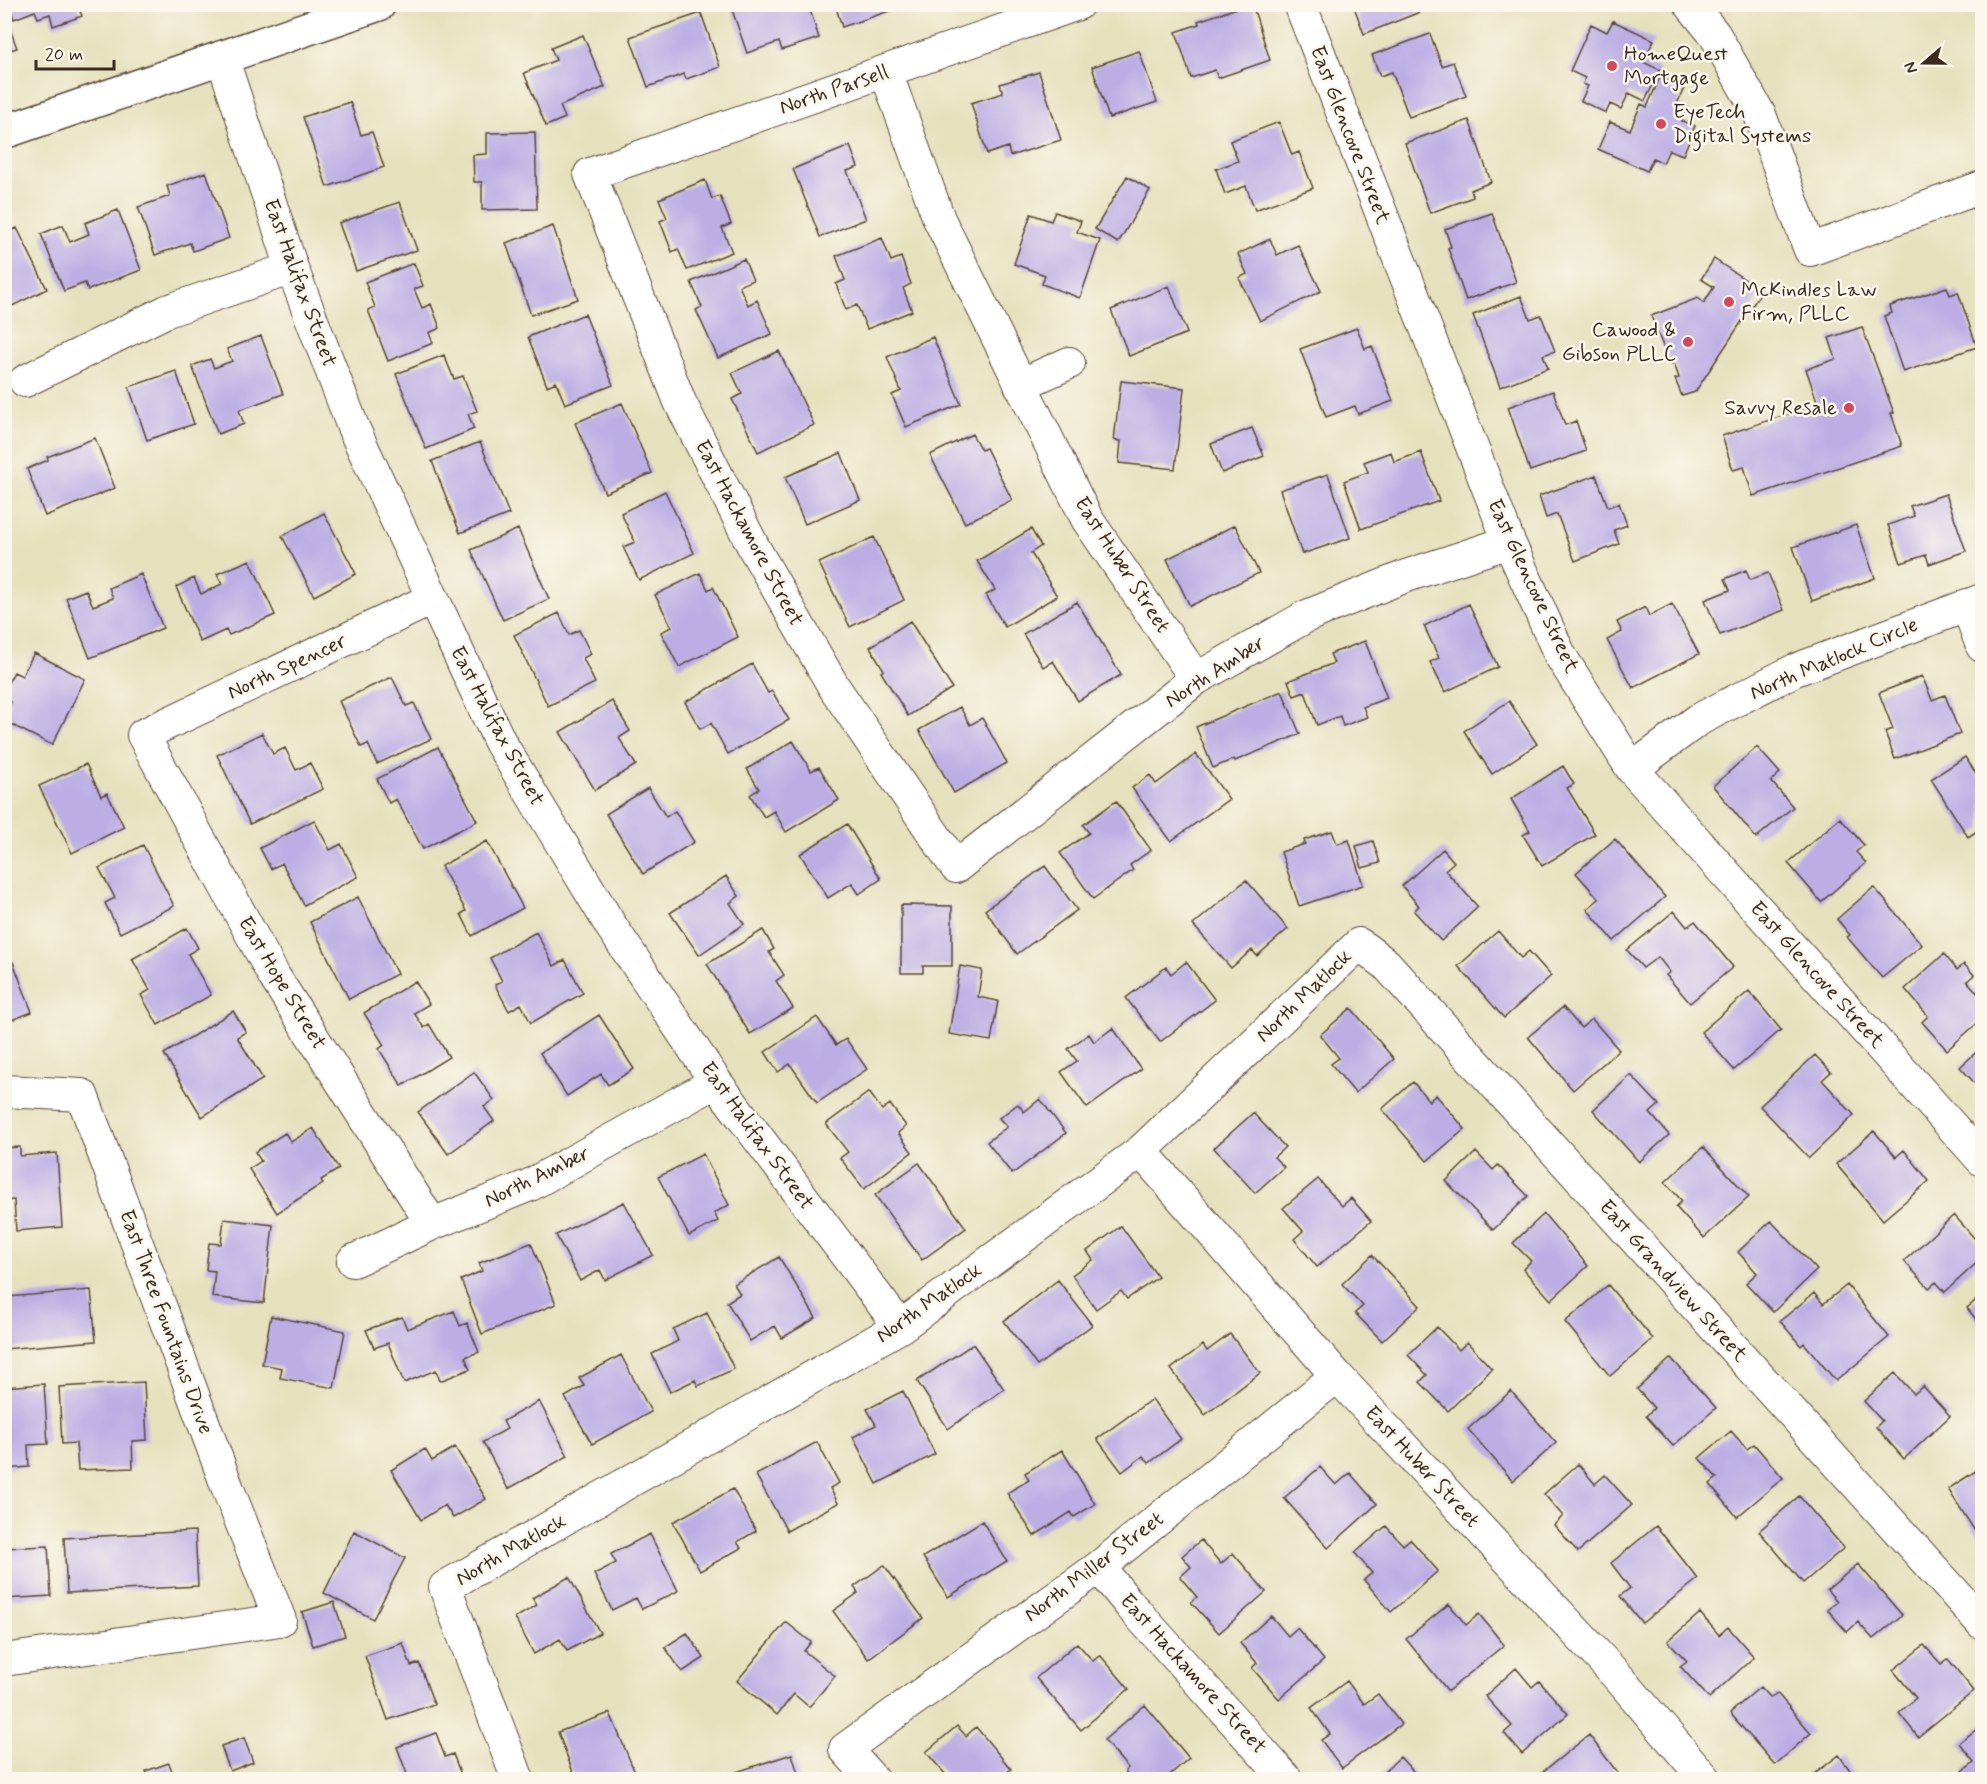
<svg xmlns="http://www.w3.org/2000/svg" width="1987" height="1784" font-family="Mynerve,sans-serif">
<style>
.building{fill:#bcaee4}
.lines{fill:none;stroke-linecap:round;stroke-linejoin:round}
.street-casing{stroke:#554536;stroke-width:34}
.secondary-casing{stroke:#554536;stroke-width:36}
.street{stroke:#fff;stroke-width:32}
.secondary{stroke:#fff;stroke-width:33}
.poi-dot{fill:#d1495b;stroke:#fbf7ec;stroke-width:2}
.labels{text-anchor:middle;dominant-baseline:central;stroke-width:5;stroke-linejoin:round;paint-order:stroke}
.poi-label{font-size:21px;fill:#3b2a1e;stroke:#fbf7ec;text-anchor:start}
.street-label{font-size:21px;fill:#3b2a1e;stroke:#fbf7ec}
</style>
<rect width="100%" height="100%" fill="#fbf7ec"/>
<filter id="ink" filterUnits="userSpaceOnUse"><feTurbulence type="fractalNoise" baseFrequency=".0167" numOctaves="2"/><feDisplacementMap in="SourceGraphic" scale="12" xChannelSelector="R" yChannelSelector="G"/><feConvolveMatrix kernelMatrix="1 2 1 2 8 2 1 2 1" color-interpolation-filters="sRGB"/></filter>
<filter id="wash" filterUnits="userSpaceOnUse"><feTurbulence type="fractalNoise" baseFrequency=".008" numOctaves="4" result="noise"/><feDisplacementMap in="SourceGraphic" scale="24" xChannelSelector="R" yChannelSelector="G"/><feGaussianBlur stdDeviation="1.35" result="paint"/><feColorMatrix in="noise" values="0 0 0 0 0 0 0 0 0 0 0 0 0 0 0 0 0 1.4 0 .05"/><feComposite in="paint" operator="in"/></filter>
<g filter="url(#wash)">
<rect width="100%" height="100%" fill="#e6e1bd"/>
<g id="blocks">
<!-- building -->
<path class="building" d="M9,4H77L82,16L53,26L50,14L38,18L35,11L14,19Z
M730,4H808L819,38L782,50L779,42L747,53Z
M835,4H907V5L842,27Z
M1249,4H1252L1270,60L1218,78L1215,70L1191,78L1176,32L1199,24L1198,21Z
M1353,4H1417L1420,12L1364,34Z
M4,13L17,48L4,52Z
M701,13L720,67L686,79L684,74L648,87L630,37Z
M1613,21L1654,40L1643,62L1660,70L1645,101L1629,93L1621,109L1610,104L1606,113L1581,101L1588,86L1583,84L1585,78L1570,71L1591,24L1607,32Z
M1430,34L1442,66L1453,62L1466,96L1409,117L1392,72L1380,76L1372,55Z
M583,35L605,87L560,106L565,118L546,126L524,73L556,60L551,48Z
M1139,51L1157,102L1109,118L1092,67Z
M1039,72L1061,140L1010,156L1008,147L987,154L971,103L1003,93L1000,84Z
M1660,77L1684,88L1677,104L1687,108L1682,121L1695,126L1683,155L1669,150L1663,163L1653,158L1647,171L1598,149L1610,122L1630,130L1641,104L1647,107Z
M350,102L361,135L372,132L384,167L327,187L303,117Z
M1469,120L1491,182L1471,190L1473,197L1430,213L1405,143Z
M1279,122L1292,155L1299,152L1313,188L1255,210L1246,186L1225,194L1216,169L1238,161L1230,141Z
M535,132L537,209L482,210V182H474L473,155L487,154V133Z
M850,146L858,167L847,171L866,219L820,237L793,169Z
M206,172L229,238L193,251L190,243L155,255L138,207L170,196L167,186Z
M1127,176L1150,190L1118,243L1095,229Z
M705,180L712,199L720,196L731,224L722,228L732,252L687,270L678,249L672,252L660,221L667,218L659,199Z
M400,202L417,250L356,271L339,223Z
M118,210L141,270L88,290L85,283L64,291L41,234L63,225L70,242L89,234L85,223Z
M1055,212L1081,221L1077,232L1100,240L1080,298L1042,284L1045,275L1014,264L1031,214L1051,221Z
M1492,213L1516,282L1466,300L1448,248L1451,247L1445,229Z
M553,226L578,299L531,315L506,243Z
M17,228L47,289L4,310V234Z
M882,238L891,261L901,257L911,284L903,288L912,311L867,329L857,305L846,310L836,284L845,280L836,256Z
M1270,239L1277,255L1298,245L1321,291L1260,321L1239,278L1247,274L1238,254Z
M744,259L753,280L739,286L748,305L757,300L772,334L718,358L696,310L702,307L691,282Z
M1714,259L1762,291L1695,392L1682,396L1675,379L1679,378L1674,363L1670,364L1651,316L1698,298L1704,303L1714,287L1701,279Z
M414,263L423,286L414,289L422,308L431,304L440,328L429,333L433,343L388,361L368,310L375,307L365,282Z
M1169,286L1187,333L1129,356L1111,310Z
M1947,287L1950,295L1958,292L1977,347L1903,372L1884,316L1892,313L1890,306Z
M1521,296L1530,319L1541,315L1555,351L1543,355L1548,368L1500,387L1473,315Z
M585,314L613,385L565,404L556,382L547,386L528,337Z
M1862,327L1894,413H1891L1902,446L1753,496L1744,467L1733,470L1722,436L1818,404L1806,369L1836,359L1829,338Z
M1357,328L1365,349L1372,346L1393,401L1358,414L1355,406L1326,417L1300,349Z
M261,336L283,394L239,410L244,424L218,434L192,366L210,359L214,368L232,361L227,349Z
M933,337L961,404L906,427L892,395L901,391L887,357Z
M779,351L814,425L758,452L732,399L742,394L732,373Z
M444,355L454,379L463,376L477,411L468,414L474,429L426,449L396,374Z
M176,371L194,424L147,440L129,387Z
M1121,381L1184,388L1175,469L1119,463L1121,441L1114,440Z
M1553,391L1565,425L1576,421L1586,451L1530,471L1508,407Z
M622,403L652,473L605,493L575,423Z
M1252,428L1264,456L1222,473L1211,444Z
M972,434L981,450L986,448L1012,500L965,523L930,455Z
M95,438L115,488L45,516L27,469L48,460L47,457Z
M480,442L509,514L460,533L432,461Z
M1391,452L1394,462L1421,452L1439,501L1361,529L1344,481L1368,472L1364,462Z
M841,453L860,500L805,524L785,477Z
M1328,474L1350,538L1302,554L1280,490Z
M1596,475L1608,507L1619,503L1627,525L1614,530L1619,544L1575,561L1557,514L1546,518L1539,496Z
M665,491L694,553L639,580L623,547L635,542L621,513Z
M1946,494L1966,551L1929,564L1926,555L1901,563L1888,525L1914,516L1910,506Z
M324,513L356,574L314,596L282,536Z
M1235,525L1259,573L1190,606L1167,559Z
M1856,525L1875,578L1812,601L1793,547Z
M518,529L549,599L503,620L471,550Z
M1031,529L1041,546L1031,553L1057,596L1005,627L986,595L995,590L977,561Z
M874,537L904,600L850,627L819,563Z
M250,560L275,615L229,635L226,630L200,642L176,587L194,578L201,594L222,584L217,574Z
M1746,570L1750,580L1768,573L1784,610L1720,635L1705,600L1730,590L1725,579Z
M700,573L708,590L713,587L738,637L679,667L661,632L672,627L655,595Z
M141,574L163,628L90,658L66,598L86,590L93,606L113,598L109,588Z
M1077,602L1121,675L1078,701L1053,661L1043,667L1023,634Z
M1469,604L1498,667L1445,692L1430,662L1439,658L1424,626Z
M1672,604L1699,654L1633,688L1607,640L1622,632L1617,622L1645,607L1649,616Z
M559,613L569,635L579,630L591,654L583,658L595,683L548,706L514,635Z
M910,621L952,688L908,716L881,672L884,670L870,647Z
M1365,641L1387,698L1363,707L1367,717L1343,726L1340,716L1317,725L1305,692L1294,696L1288,681L1334,663L1330,654Z
M34,653L85,679L52,745L4,721V715L11,702L4,699V690L14,672L22,676Z
M752,664L768,693L772,691L789,720L728,754L711,723L700,729L685,702Z
M1922,676L1932,700L1945,695L1960,734L1895,759L1885,732L1893,729L1879,693Z
M392,677L406,706L414,703L431,739L377,764L368,744L361,747L339,701Z
M1282,691L1300,734L1235,761L1234,759L1213,768L1196,727Z
M612,701L630,731L619,738L636,765L595,790L560,732Z
M1509,701L1537,744L1492,774L1464,731Z
M960,707L970,725L982,718L1007,763L954,793L919,730Z
M262,733L273,754L285,748L296,770L310,763L323,789L250,824L217,755Z
M793,741L811,771L819,767L839,800L786,832L774,811L764,817L750,795L759,789L747,769Z
M438,747L477,821L423,849L396,799L389,803L377,779Z
M1757,747L1780,773L1771,781L1793,807L1756,838L1713,786Z
M1196,754L1229,799L1171,841L1132,788L1150,775L1156,784Z
M1965,757L1979,778L1982,776V828L1968,837L1931,779Z
M86,764L101,796L107,793L124,827L72,853L39,786Z
M1563,766L1574,784L1567,788L1595,834L1542,866L1523,835L1530,831L1511,799Z
M648,788L666,817L675,811L694,842L643,874L606,814Z
M1116,801L1151,850L1130,865L1133,870L1093,899L1060,853L1089,833L1083,825Z
M1840,818L1864,845L1856,852L1866,863L1821,902L1788,863Z
M314,820L330,850L341,844L358,877L304,905L282,863L271,869L260,848Z
M847,824L881,879L859,894L852,883L828,898L800,854Z
M1332,831L1337,844L1349,840L1363,885L1299,906L1281,852L1305,844L1304,840Z
M1615,839L1665,897L1614,941L1587,909L1599,899L1576,873Z
M487,841L523,908L472,936L461,914L466,911L441,866Z
M1373,841L1380,863L1362,868L1356,846Z
M143,845L174,906L120,933L105,903L115,898L99,868Z
M1443,849L1454,862L1445,870L1478,907L1441,941L1414,911L1419,906L1402,886Z
M1045,866L1077,910L1017,954L985,910Z
M726,876L739,896L730,903L744,924L699,955L670,913Z
M1246,880L1288,929L1257,956L1252,950L1231,968L1193,925Z
M1874,887L1922,945L1882,978L1847,937L1850,935L1837,919Z
M358,897L397,974L349,999L310,922Z
M901,905L952,906V966H923V973H901Z
M1674,911L1687,927L1695,921L1733,967L1690,1003L1666,975L1670,972L1658,957L1643,968L1627,950Z
M187,928L198,948L188,954L211,995L158,1025L141,995L150,990L132,959Z
M763,930L774,949L769,952L784,975L776,981L793,1008L750,1034L707,964Z
M1498,931L1521,958L1529,951L1551,976L1504,1018L1458,966Z
M536,932L554,966L565,960L583,993L531,1023L521,1004L509,1011L495,985L502,981L490,958Z
M1944,954L1957,970L1964,964L1974,975L1967,981L1982,998V1019L1947,1050L1922,1022L1928,1016L1905,989Z
M13,962L32,1012L4,1023V965Z
M1186,962L1215,1000L1160,1042L1126,998L1166,967L1171,974Z
M960,966L982,970L978,997L998,1001L991,1041L949,1034Z
M415,981L429,1004L414,1013L424,1028L429,1024L449,1057L402,1086L379,1049L384,1045L364,1013Z
M1749,991L1781,1030L1734,1070L1701,1032Z
M1563,1007L1581,1028L1592,1019L1619,1050L1573,1090L1528,1037Z
M1351,1008L1394,1059L1355,1093L1331,1064L1339,1058L1320,1035Z
M233,1011L246,1032L237,1037L263,1079L202,1117L164,1054Z
M599,1015L634,1069L608,1085L601,1074L567,1096L540,1053Z
M817,1017L836,1045L846,1039L867,1069L817,1103L790,1064L778,1072L765,1052Z
M1113,1028L1141,1069L1087,1108L1061,1072L1077,1061L1068,1049L1089,1034L1094,1042Z
M1982,1047V1091L1960,1067Z
M1815,1055L1831,1072L1822,1080L1854,1115L1809,1158L1760,1106Z
M474,1072L494,1100L484,1107L494,1121L448,1154L418,1112Z
M1631,1075L1659,1105L1650,1113L1669,1135L1639,1162L1593,1110Z
M1413,1082L1429,1101L1436,1095L1465,1129L1427,1161L1382,1109Z
M869,1092L882,1110L890,1104L906,1126L898,1133L912,1152L864,1189L840,1158L848,1152L826,1124Z
M1040,1099L1066,1133L1012,1174L987,1142L1007,1127L999,1118L1018,1104L1024,1112Z
M1253,1113L1285,1147L1274,1157L1284,1167L1255,1193L1214,1148Z
M313,1128L339,1169L321,1180L323,1183L277,1213L249,1169L261,1161L255,1152L285,1133L291,1142Z
M1874,1131L1896,1157L1904,1150L1929,1181L1883,1220L1836,1164Z
M20,1147V1156L57,1153L62,1227L16,1231L14,1200L4,1201V1148Z
M1703,1147L1749,1197L1704,1238L1676,1207L1682,1201L1665,1182Z
M1476,1152L1493,1170L1498,1165L1528,1196L1493,1230L1446,1181Z
M703,1154L729,1205L714,1213L718,1221L689,1236L658,1177Z
M919,1163L966,1228L922,1260L875,1195Z
M1318,1179L1342,1206L1351,1198L1371,1221L1317,1267L1294,1239L1303,1231L1283,1208Z
M624,1202L653,1255L605,1280L600,1270L580,1281L556,1235Z
M1544,1214L1588,1266L1551,1300L1523,1269L1531,1261L1513,1243Z
M1954,1215L1982,1247V1258L1945,1292L1936,1282L1929,1288L1904,1261Z
M224,1219L273,1225L264,1303L212,1297L215,1271L206,1270L209,1243L221,1244Z
M1771,1221L1817,1270L1773,1312L1746,1283L1757,1273L1738,1252Z
M1121,1226L1158,1277L1127,1299L1121,1291L1096,1309L1072,1275L1093,1260L1087,1251Z
M531,1243L556,1304L482,1334L461,1280L482,1271L479,1263Z
M1372,1255L1420,1306L1382,1341L1355,1313L1363,1306L1342,1284Z
M779,1257L816,1318L782,1338L775,1326L750,1341L727,1302L740,1294L734,1284Z
M1058,1280L1092,1325L1037,1366L1004,1321Z
M1608,1285L1653,1339L1610,1376L1565,1322Z
M1847,1285L1889,1337L1836,1381L1804,1343L1801,1346L1780,1321L1814,1293L1823,1304Z
M4,1286L7,1297L91,1290L96,1341L4,1349Z
M1982,1295V1327L1967,1308Z
M454,1311L460,1326L467,1323L479,1352L465,1357L470,1369L440,1381L436,1370L404,1383L388,1343L374,1348L366,1330L402,1317L407,1329Z
M707,1313L734,1369L698,1386L695,1380L670,1392L652,1354L678,1341L673,1329Z
M271,1316L345,1331L334,1388L280,1378L282,1368L262,1364Z
M1437,1327L1459,1350L1467,1342L1492,1369L1448,1411L1420,1382L1427,1375L1408,1355Z
M1230,1334L1260,1373L1205,1415L1171,1369L1203,1345L1207,1351Z
M973,1344L1004,1389L948,1429L917,1381Z
M621,1355L651,1412L592,1444L565,1397L584,1386L579,1378Z
M1671,1358L1716,1408L1673,1446L1646,1416L1654,1408L1637,1389Z
M1895,1373L1914,1394L1923,1386L1950,1416L1904,1459L1876,1427L1882,1421L1864,1401Z
M144,1382L147,1440L132,1441L133,1468L78,1470L76,1443L62,1444L59,1387Z
M44,1384L48,1444L28,1445L29,1467L4,1469V1387Z
M903,1391L935,1454L877,1484L853,1437L876,1425L867,1409Z
M1511,1391L1556,1443L1513,1481L1468,1429Z
M1152,1399L1181,1439L1149,1463L1143,1456L1122,1472L1097,1439Z
M539,1401L568,1456L508,1489L483,1442L507,1429L503,1421Z
M1731,1431L1747,1449L1754,1444L1783,1478L1737,1517L1710,1484L1717,1478L1699,1458Z
M817,1442L839,1483L830,1488L838,1503L787,1531L756,1475Z
M455,1447L486,1499L453,1518L445,1505L421,1520L391,1470L425,1449L432,1461Z
M1062,1450L1095,1504L1074,1517L1071,1512L1034,1536L1007,1493L1029,1480L1025,1473Z
M1578,1464L1595,1484L1605,1475L1632,1505L1578,1552L1554,1525L1563,1516L1544,1494Z
M1320,1467L1336,1485L1350,1473L1377,1504L1328,1548L1284,1498Z
M1982,1467V1537L1980,1539L1948,1489Z
M733,1489L756,1531L737,1542L741,1548L700,1571L673,1522Z
M1799,1496L1844,1548L1803,1583L1759,1531Z
M982,1521L1007,1561L948,1597L923,1557Z
M1386,1526L1403,1545L1410,1539L1438,1571L1391,1612L1364,1580L1372,1573L1355,1553Z
M1656,1526L1698,1579L1642,1623L1620,1596L1630,1588L1611,1563Z
M195,1531L198,1586L67,1593L64,1538Z
M354,1531L405,1558L373,1619L324,1593Z
M650,1534L678,1591L642,1609L636,1598L612,1610L594,1574L616,1563L611,1554Z
M1201,1540L1221,1564L1233,1553L1266,1592L1219,1633L1191,1602L1197,1597L1180,1577L1191,1567L1182,1556Z
M48,1546L51,1596L4,1599V1548Z
M1858,1564L1902,1615L1873,1639L1858,1622L1847,1632L1827,1609L1837,1601L1827,1590Z
M884,1565L923,1618L868,1659L833,1611L858,1593L854,1587Z
M569,1577L600,1633L567,1651L560,1639L534,1654L515,1618L537,1605L532,1598Z
M334,1602L345,1636L313,1646L302,1612Z
M1449,1604L1466,1625L1479,1614L1504,1645L1448,1691L1406,1639Z
M1700,1613L1719,1635L1728,1627L1754,1657L1709,1698L1680,1666L1687,1661L1668,1641Z
M1271,1616L1288,1636L1297,1628L1324,1660L1279,1699L1252,1668L1257,1663L1240,1643Z
M786,1622L811,1642L804,1651L835,1676L809,1707L794,1694L777,1715L737,1681Z
M687,1633L704,1658L682,1672L665,1647Z
M403,1643L411,1666L419,1663L434,1704L388,1720L365,1656Z
M1077,1643L1093,1661L1100,1655L1129,1689L1081,1730L1036,1678Z
M1924,1645L1941,1664L1948,1659L1974,1691L1918,1737L1899,1713L1916,1698L1893,1670Z
M1516,1668L1532,1687L1539,1681L1568,1714L1522,1754L1504,1733L1512,1726L1485,1696Z
M1347,1681L1364,1704L1378,1694L1401,1724L1342,1768L1321,1740L1330,1734L1311,1708Z
M1760,1687L1770,1698L1777,1693L1811,1733L1775,1765L1730,1713Z
M1145,1705L1189,1758L1164,1780H1131L1125,1771L1128,1768L1104,1740Z
M610,1713L636,1775L625,1780H576L558,1732Z
M1982,1725V1780H1969L1963,1771L1974,1762L1959,1743Z
M957,1726L966,1736L976,1727L1011,1769L999,1780H938L945,1774L926,1752Z
M436,1733L445,1757L453,1754L463,1780H397L407,1774L397,1747Z
M1589,1735L1623,1780H1544L1540,1774Z
M244,1738L253,1762L230,1771L221,1746Z
M792,1754L800,1780H738L736,1772Z
M1839,1755L1857,1780H1807Z
M1400,1757L1421,1780H1375Z
M169,1763L175,1780H149L146,1771Z"/>
</g>
</g>
<g filter="url(#ink)">
<use href="#blocks" fill-opacity="0" stroke="#554536" stroke-width="1.5"/>
<g class="lines">
<!-- street casing -->
<g class="street-casing">
<path id="street" d="M1078,4L590,174L680,402L754,548L834,687L956,867L1196,679L1307,616L1406,576L1509,542
M1300,4L1509,542L1560,655L1632,769L1982,1160
M1690,4L1715,35L1760,115L1810,250L1982,187
M222,57L292,268L353,427L500,742L611,926L716,1082L900,1327
M886,72L939,219L1087,519L1196,679
M25,381L167,311L292,268
M1020,385L1069,363
M1967,605L1982,646
M1632,769L1698,720L1795,670L1982,600
M4,1091L82,1095L228,1489L280,1620L4,1660
M1141,1151L1337,1376L1619,1678L1706,1780
M432,1224L274,976L143,735L432,599
M353,1261L432,1224L530,1185L716,1082
M1099,1567L1130,1605L1287,1780
M518,1780L445,1587L900,1327L1141,1151L1359,944L1386,964L1982,1623
M873,1780L845,1749L1099,1567L1337,1376"/>
</g>
<!-- secondary casing -->
<g class="secondary-casing">
<path id="secondary" d="M4,132L379,4"/>
</g>
<!-- street -->
<use href="#street" class="street"/>
<!-- secondary -->
<use href="#secondary" class="secondary"/>
</g>
</g>
<!-- markers -->
<g class="poi-dot">
<circle cx="1612" cy="66" r="6"/>
<circle cx="1661" cy="124" r="6"/>
<circle cx="1729" cy="302" r="6"/>
<circle cx="1688" cy="342" r="6"/>
<circle cx="1849" cy="408" r="6"/>
</g>
<g class="labels">
<!-- poi labels -->
<g class="poi-label">
<text x="1624" y="54">HomeQuest<tspan x="1624" dy="24">Mortgage</tspan></text>
<text x="1673" y="112">EyeTech<tspan x="1673" dy="24">Digital Systems</tspan></text>
<text x="1741" y="290">McKindles Law<tspan x="1741" dy="24">Firm, PLLC</tspan></text>
<text x="1676" y="330" text-anchor="end">Cawood &amp;<tspan x="1676" dy="24">Gibson PLLC</tspan></text>
<text x="1837" y="408" text-anchor="end">Savvy Resale</text>
</g>
<!-- street labels -->
<g class="street-label">
<text transform="translate(834 90) rotate(-19)">North Parsell</text>
<text transform="translate(1350 135) rotate(69)">East Glencove Street</text>
<text transform="translate(300 283) rotate(70)">East Halifax Street</text>
<text transform="translate(749 533) rotate(62)">East Hackamore Street</text>
<text transform="translate(1122 565) rotate(57)">East Huber Street</text>
<text transform="translate(1533 586) rotate(65)">East Glencove Street</text>
<text transform="translate(1834 659) rotate(-23)">North Matlock Circle</text>
<text transform="translate(287 667) rotate(-25)">North Spencer</text>
<text transform="translate(1215 672) rotate(-33)">North Amber</text>
<text transform="translate(497 726) rotate(62)">East Halifax Street</text>
<text transform="translate(1817 975) rotate(48)">East Glencove Street</text>
<text transform="translate(282 983) rotate(59)">East Hope Street</text>
<text transform="translate(1304 996) rotate(-44)">North Matlock</text>
<text transform="translate(757 1136) rotate(54)">East Halifax Street</text>
<text transform="translate(537 1177) rotate(-26)">North Amber</text>
<text transform="translate(1673 1281) rotate(48)">East Grandview Street</text>
<text transform="translate(929 1303) rotate(-35)">North Matlock</text>
<text transform="translate(166 1322) rotate(70)">East Three Fountains Drive</text>
<text transform="translate(1422 1467) rotate(47)">East Huber Street</text>
<text transform="translate(511 1550) rotate(-30)">North Matlock</text>
<text transform="translate(1094 1567) rotate(-37)">North Miller Street</text>
<text transform="translate(1193 1674) rotate(48)">East Hackamore Street</text>
</g>
</g>
<!-- margin -->
<rect width="1987" height="1784" fill="none" stroke="#fbf7ec" stroke-width="24"/>
<!-- north arrow -->
<g transform="translate(1924 63) rotate(250)" stroke="#fbf7ec" stroke-width="4.5" paint-order="stroke">
<path d="M0-4.5L10 22L0 15L-10 22Z" fill="#3b2a1e"/>
<text y="-9" font-size="16" font-weight="bold" text-anchor="middle" fill="#3b2a1e">N</text>
</g>
<!-- scale -->
<path d="M36 60v9h78v-9" fill="none" stroke="#3b2a1e" stroke-width="3"/>
<text x="45" y="60" font-size="18" fill="#3b2a1e" stroke="#fbf7ec" stroke-width="4.5" paint-order="stroke">20 m</text>
</svg>
